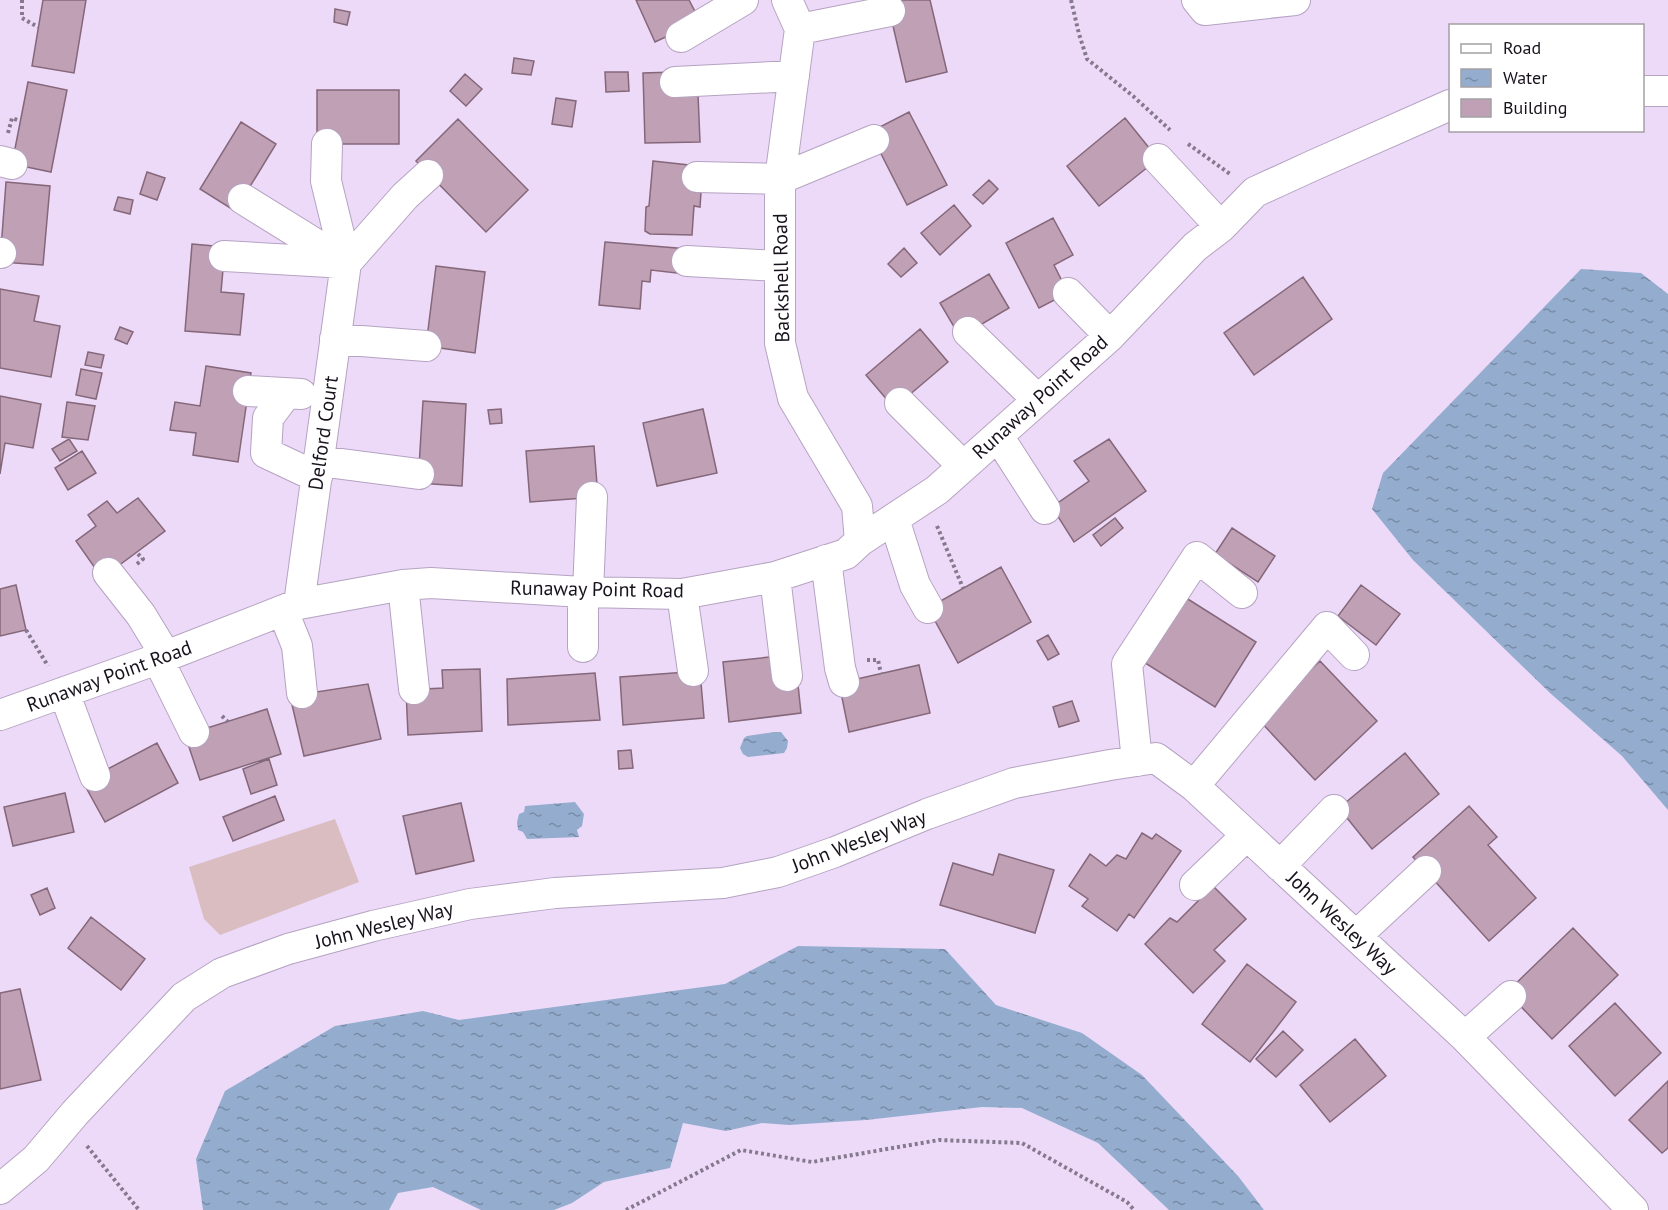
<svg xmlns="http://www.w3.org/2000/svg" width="1668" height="1210" font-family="'PT Sans',sans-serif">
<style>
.grass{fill:#dabdc0}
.water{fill:url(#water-ripples)}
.building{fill:#c0a0b4;stroke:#85677a;stroke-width:1.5}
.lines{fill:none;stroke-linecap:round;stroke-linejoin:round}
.minor-casing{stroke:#b5a3c1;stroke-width:32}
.path{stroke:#85798d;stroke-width:4;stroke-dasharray:3 3;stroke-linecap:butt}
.minor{stroke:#fff;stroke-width:30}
.labels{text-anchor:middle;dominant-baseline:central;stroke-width:4.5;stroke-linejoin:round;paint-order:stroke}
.street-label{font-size:20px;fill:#18121c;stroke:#fff}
</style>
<defs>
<pattern id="water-ripples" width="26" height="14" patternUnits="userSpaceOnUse" patternTransform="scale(1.5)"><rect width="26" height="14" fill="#94adce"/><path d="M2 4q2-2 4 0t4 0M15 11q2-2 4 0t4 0" fill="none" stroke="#788ba6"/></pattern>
</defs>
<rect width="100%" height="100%" fill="#eddaf9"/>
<!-- grass -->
<path class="grass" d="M335,819L359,882L220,935L204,919L189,867Z"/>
<!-- water -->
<path class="water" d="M1581,269L1641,273L1668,294V810L1622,756L1550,693L1413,560L1372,509L1383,473Z
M775,732H781L788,741L787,748L784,753L748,757L743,754L740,748L744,738L747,736Z
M575,802L584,814L582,826L577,830L579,837L527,839L523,832L518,830L517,822L519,814L524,812L525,806Z
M798,946L945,949L996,1005L1082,1033L1142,1075L1238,1176L1264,1210H1169L1098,1143L1022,1108L982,1107L866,1120L789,1125L762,1123L726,1131L683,1123L670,1168L604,1182L572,1203L554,1210H481L433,1187L398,1193L389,1210H203L196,1159L225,1091L335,1026L423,1011L459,1020L725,984Z"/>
<!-- building -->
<path class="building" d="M43,0H86L74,73L32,66Z
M636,0H689L700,21L655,42Z
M887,0H930L947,72L906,82Z
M335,9L350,12L347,25L334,22Z
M514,58L534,61L531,75L512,73Z
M605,72H628L629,91L606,92Z
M675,72L698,94L700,142L645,143L643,73Z
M465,74L482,89L466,106L450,91Z
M28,82L67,90L51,172L12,164Z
M317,90H399V144H317Z
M556,98L576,101L572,127L552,124Z
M909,112L947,185L907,205L870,132Z
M1125,118L1158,159L1099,206L1067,166Z
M458,119L528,190L486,232L416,161Z
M241,122L276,144L235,211L200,189Z
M653,161L698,166L695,192H701L700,207L694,206L692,235L650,234L645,231L646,207L649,206Z
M147,172L165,178L157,200L140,194Z
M989,180L998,189L983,204L973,195Z
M6,182L50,186L43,265L0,262Z
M118,197L133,200L130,214L114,210Z
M954,205L971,226L940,255L921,233Z
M1053,218L1073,255L1054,265L1068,293L1039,308L1006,243Z
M605,242L688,249L685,274L651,270L650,282L642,281L640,309L599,305Z
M192,244L225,247L221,292L244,294L240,335L185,331Z
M904,248L917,263L901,277L888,264Z
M436,266L485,272L475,353L426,346Z
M989,274L1009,308L960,337L940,303Z
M1303,277L1332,319L1254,375L1224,333Z
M0,289L39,296L34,321L60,326L51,377L0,368Z
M120,327L133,332L127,344L115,339Z
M920,329L948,362L894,408L866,375Z
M88,352L104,355L101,368L85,365Z
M206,366L251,373L238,462L193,455L196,433L170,430L175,402L200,406Z
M81,369L102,373L96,399L76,395Z
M0,396L41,404L33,448L5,443L0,474Z
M423,401L466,404L462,486L418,483Z
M67,402L95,406L88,440L62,437Z
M501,409L502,423L490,424L488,410Z
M703,409L717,473L657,486L643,423Z
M69,439L77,451L60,461L52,449Z
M1109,439L1146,491L1074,542L1052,507L1089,481L1074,461Z
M594,446L598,497L530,502L526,451Z
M82,451L96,473L68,490L55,468Z
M138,498L165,531L102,578L76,541L96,526L88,515L107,501L117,513Z
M1115,518L1123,528L1101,546L1093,535Z
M1232,528L1275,556L1258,582L1215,554Z
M1001,567L1031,622L958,663L928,608Z
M16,585L26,630L0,636V589Z
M1361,585L1400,614L1376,645L1338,616Z
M1183,596L1256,642L1215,707L1142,661Z
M1048,635L1059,654L1048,660L1037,641Z
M770,657L797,675L801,713L729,722L723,662Z
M1320,661L1377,721L1315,780L1258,719Z
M919,665L930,713L849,732L839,683Z
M480,669L482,731L408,735L406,690L443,688L442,670Z
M700,671L704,718L623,725L620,677Z
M595,673L600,720L508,725L507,679Z
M368,684L381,739L304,756L290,696Z
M1072,701L1079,721L1059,727L1053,707Z
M267,709L281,754L200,780L185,735Z
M157,743L178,783L105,822L83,782Z
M631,750L633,768L619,769L618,751Z
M1405,753L1439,794L1372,849L1339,808Z
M269,759L277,785L251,794L243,769Z
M65,793L74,832L13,846L4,807Z
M275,796L284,820L233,841L223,817Z
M461,803L474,861L416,874L403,816Z
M1469,806L1497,837L1488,845L1536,898L1489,941L1413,857Z
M1142,833L1152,839L1156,834L1181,851L1134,918L1129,914L1117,931L1082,906L1088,899L1069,886L1090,854L1106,866L1117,855L1126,859Z
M999,854L1054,870L1035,933L940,905L953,863L993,875Z
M1213,886L1246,919L1214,950L1225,961L1193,993L1145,944L1170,918L1177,922Z
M47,888L55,908L40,915L31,895Z
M91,917L145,959L121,990L68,948Z
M1573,928L1618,975L1552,1039L1507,992Z
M1247,964L1296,1002L1250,1062L1202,1024Z
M20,989L41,1080L0,1089V993Z
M1615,1003L1661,1053L1615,1096L1569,1046Z
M1283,1031L1303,1050L1276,1077L1256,1059Z
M1355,1039L1386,1076L1330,1122L1300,1085Z
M1668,1081V1148L1662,1153L1629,1120Z"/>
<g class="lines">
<!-- minor casing -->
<g class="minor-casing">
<path id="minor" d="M787,0L800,29L780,179V343L793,398L857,506L860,541
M1197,0L1205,10L1295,0
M800,29L890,11
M681,37L743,0
M675,82L794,76
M1642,91H1668
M1158,159L1221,227
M0,161L12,164
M697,177L780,179L874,140
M243,199L343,261
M0,253H1
M224,256L346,263
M687,261L779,266
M346,263L405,196L428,175
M1068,293L1110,336
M968,332L1038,400
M335,339L426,346
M248,391L301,394
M286,394L268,418L266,453L317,477
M900,403L963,466
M998,436L1045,509
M319,461L419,474
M894,519L915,585L928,608
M826,560L840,668L844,682
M108,573L141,615L166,656
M775,577L787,676
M403,585L414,689
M588,592L592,497
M682,594L693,671
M299,604L346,263L326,181L327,144
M283,611L297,646L302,693
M583,647V592
M158,659L194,732
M64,692L95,776
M0,715L166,656L299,604L403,585L431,583L583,592L682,594L775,577L846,554L860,541L937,490L1110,336L1195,247L1221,227L1255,192L1314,165L1450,105
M1137,761L1127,664L1197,557L1242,593
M1194,786L1327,627L1354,655
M1280,866L1334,810
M1195,885L1247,835
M1356,936L1426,871
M1465,1037L1511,996
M0,1189L36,1159L75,1113L184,997L222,973L288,949L373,926L470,904L555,893L723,883L778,872L835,852L927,814L1014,783L1110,765L1156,758L1194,786L1465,1037L1633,1210"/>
</g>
<!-- path -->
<path class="path" d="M22,0V18L38,27
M1071,0L1079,34L1087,59L1133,96L1170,130
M8,133L12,118L20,121
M1188,144L1230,174
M937,526L963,588
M137,564L143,559L137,553
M26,630L48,666
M867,660H878L881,674
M222,716L228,722
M87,1146L139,1210
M626,1210L741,1150L812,1162L939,1140L1022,1143L1127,1202L1134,1210"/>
<!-- minor -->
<use href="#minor" class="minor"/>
</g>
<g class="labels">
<!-- street labels -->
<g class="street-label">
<text transform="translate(781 278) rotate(-91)">Backshell Road</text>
<text transform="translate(1040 397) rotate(-42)">Runaway Point Road</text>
<text transform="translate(323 433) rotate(-82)">Delford Court</text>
<text transform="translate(597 589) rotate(1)">Runaway Point Road</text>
<text transform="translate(109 676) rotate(-20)">Runaway Point Road</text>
<text transform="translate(859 841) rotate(-21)">John Wesley Way</text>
<text transform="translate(1342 923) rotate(43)">John Wesley Way</text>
<text transform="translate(384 925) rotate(-14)">John Wesley Way</text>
</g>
</g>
<!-- legend -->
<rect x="1449" y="24" width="195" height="108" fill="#ffffff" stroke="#a3a0a4" stroke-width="1.5"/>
<rect x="1461" y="44" width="30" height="9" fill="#ffffff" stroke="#a3a0a4" stroke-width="1.5"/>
<text x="1503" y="54" font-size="18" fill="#18121c">Road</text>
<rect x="1461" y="69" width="30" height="18" fill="url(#water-ripples)" stroke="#a3a0a4" stroke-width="1.5"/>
<text x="1503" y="84" font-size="18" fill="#18121c">Water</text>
<rect x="1461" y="99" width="30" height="18" fill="#c0a0b4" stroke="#a3a0a4" stroke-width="1.5"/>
<text x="1503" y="114" font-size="18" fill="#18121c">Building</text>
</svg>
